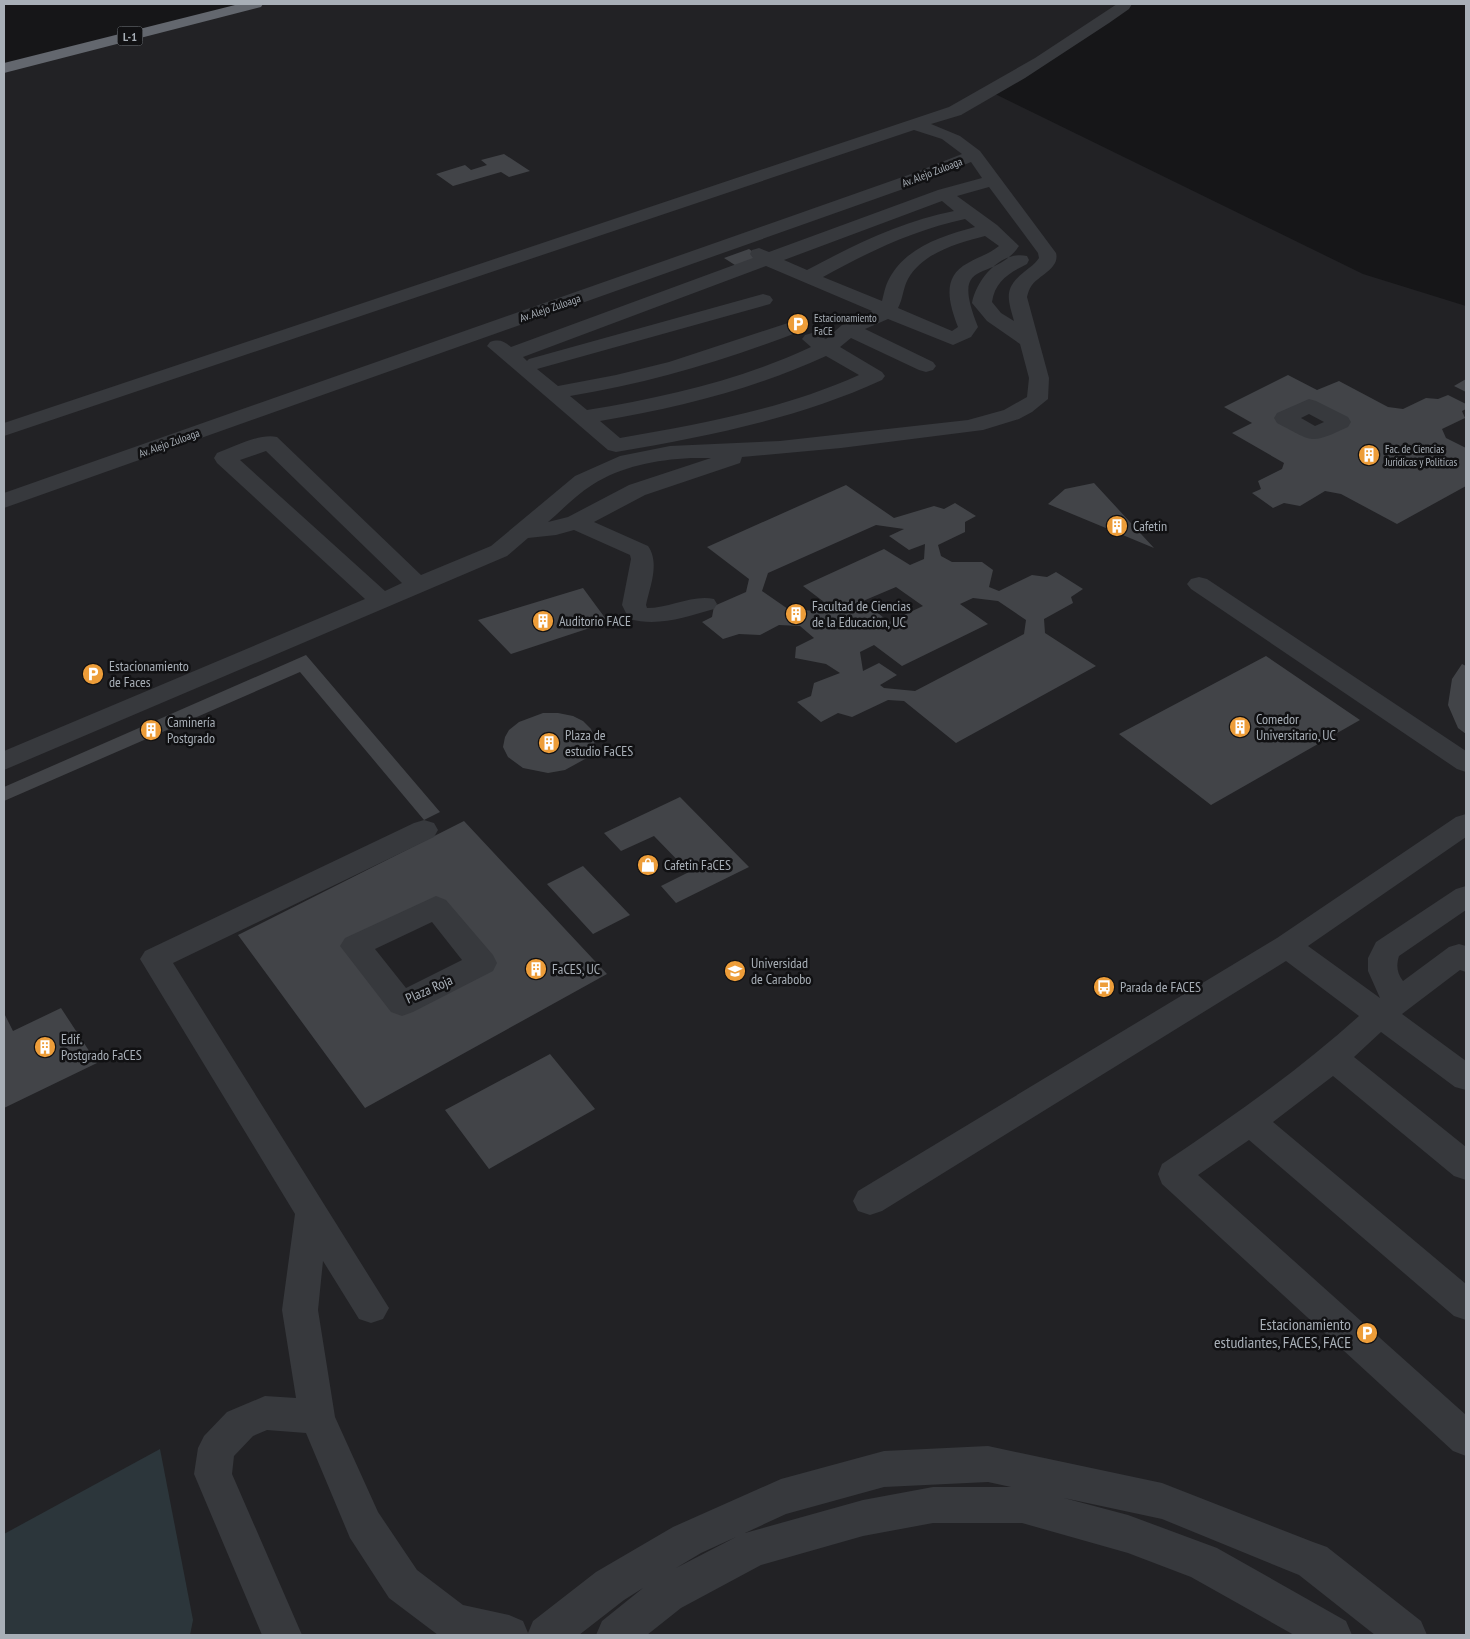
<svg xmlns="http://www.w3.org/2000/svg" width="1470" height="1639" font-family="'PT Sans Narrow',sans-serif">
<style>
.built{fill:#222225}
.water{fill:#2c363b}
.building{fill:#424448;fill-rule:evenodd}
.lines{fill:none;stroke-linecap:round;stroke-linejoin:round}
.minor{fill:#37393d;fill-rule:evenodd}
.highway{fill:#63676e;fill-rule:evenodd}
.labels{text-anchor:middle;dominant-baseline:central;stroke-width:5;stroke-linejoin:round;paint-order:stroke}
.far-street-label{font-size:11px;fill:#a8afb7;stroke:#111113}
.far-poi-label{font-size:11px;fill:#a8afb7;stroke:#111113;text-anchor:start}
.shield{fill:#111113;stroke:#7b8086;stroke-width:1}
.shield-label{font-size:12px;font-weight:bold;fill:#a8afb7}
.poi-label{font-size:14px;fill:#a8afb7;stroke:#111113;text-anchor:start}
.street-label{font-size:14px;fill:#a8afb7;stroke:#111113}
.near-poi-label{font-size:16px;fill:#a8afb7;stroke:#111113;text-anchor:end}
</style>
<rect width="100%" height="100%" fill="#161618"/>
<!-- built -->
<path class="built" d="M256,4H1123L989,91L1363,274L1466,306V1635H4V68Z"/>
<!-- water -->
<path class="water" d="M160,1449L193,1620L190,1635H4V1534Z"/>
<!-- building -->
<path class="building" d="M504,154L530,171L509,177L501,172L453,186L436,174L465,165L471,170L487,165L481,160Z
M749,249L763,259L738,267L724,258Z
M1288,375L1317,390L1339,381L1388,407L1403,409L1426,398L1438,399L1448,395L1466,404V409L1462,411L1465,418L1442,429L1446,438L1466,448V486L1397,524L1341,494L1325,491L1300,506L1284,503L1273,508L1252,493L1261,489L1258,481L1282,469L1284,463L1232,433L1252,423L1224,407ZM1309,405L1340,422L1315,434L1285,418Z
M1466,379V392L1454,386Z
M1094,483L1154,548L1048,504L1065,489Z
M846,485L894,518L934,506L944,509L955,503L976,516L965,522V532L938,545L941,556L952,562H982L993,570L989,587L999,591L1032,575L1047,577L1056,572L1083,589L1071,597L1073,603L1044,619L1045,633L1096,666L956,743L904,701L888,700L852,717L838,713L821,722L797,702L811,696L814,683L840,673L826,664L795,658L796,647L814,638L800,626L779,625L760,635L739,634L723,639L702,622L712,617L714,606L746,592L749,579L707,547ZM876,525L904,529L889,536L909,550L925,544L924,559L910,565L884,549L803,586L828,605L815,611L788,609L762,591L768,573ZM896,587L923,606L889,622L863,601ZM973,598L998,601L1026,620L1024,634L915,691L884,688L880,685L897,675L879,663L863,671L860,652L874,645L902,666L988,624L960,604Z
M583,588L608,622L511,654L478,620Z
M306,655L440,812L424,820L300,672L4,801V787Z
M1266,656L1360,720L1211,805L1119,734Z
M1462,664L1466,666V734L1458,728L1448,705L1452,679Z
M543,713H558L573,716L583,721L591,729L595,739L593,750L585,759L565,770L548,773L523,768L508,757L503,747L505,737L509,730L519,722Z
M680,797L749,867L676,903L661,886L689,872L654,836L621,851L604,833Z
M464,821L607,974L365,1108L238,935ZM436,907L482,963L402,1004L355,946Z
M583,866L630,915L593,934L547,884Z
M61,1008L97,1063L4,1108V1013L13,1031Z
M550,1054L595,1109L489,1169L445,1110Z"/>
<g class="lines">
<!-- minor -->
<path class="minor" d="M1117,4H1132L1129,9L1109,23L1025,78L961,115L931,124L960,136L980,151L1056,253C1060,268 1040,275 1032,285C1029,289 1028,293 1027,297L1049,378L1048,399L1032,412L1019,419L983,430L841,448L742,457L740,463L645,495L594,522L648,546C660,563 650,586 646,605L647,608C669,608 694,594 714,599L717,604L714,609C685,617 659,627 629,619L622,605L631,559L630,555L574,530L556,535L528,538L507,556L4,770V751L365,599L217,463L214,458L217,453C234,447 259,433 277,437L421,575L491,546L575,476L620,456L670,446L780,441L968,420L1004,410L1027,397L1029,378L1020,344L987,321L972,303C976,280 1001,250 1027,256L1029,260L1027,264C1009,273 995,281 992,302L1001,313L1014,321C1008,299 1003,289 1024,272C1030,267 1035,264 1039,258L1038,253L989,187L957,196L997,225L1019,246C992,285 949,254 978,327L971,337L953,345L888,319L865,329L933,362L936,366L933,370L926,372L919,370L851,338L840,347L882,372L885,376L882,380C797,419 708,436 616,452L608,450L487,346L490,342C499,339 504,341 511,347L753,258L750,254L752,250L759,248L769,252L938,190L982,178L971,162L923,182L4,508V493L911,174L962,154L942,139L914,130L4,436V423L949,107L1035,58ZM942,201L954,211C902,221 854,245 807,270L784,260ZM965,219L975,227C942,236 906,247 889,279C885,286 884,294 882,301L823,277C868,252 914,230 965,219ZM985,236L999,246C989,254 978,257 968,263C941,277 949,303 958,327L952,331L898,308C903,299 903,288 908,279C923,252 959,243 985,236ZM766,266L872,311L842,325L826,339L812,333L805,335L802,339L811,347C740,380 665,397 587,410L570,396C650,383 726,360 801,331L804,327L801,323L794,321L669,362L616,375L558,386L537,369L770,304L773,300L770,296L763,294L529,359L527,361L523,357ZM826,356L859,375C783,409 702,424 620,438L600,421C678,408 754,389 826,356ZM266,451L402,583L385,591L240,460ZM691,458H711L629,485L568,517L548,522C562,510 576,495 592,485C622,466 655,460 691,458Z
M1309,399L1316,401L1348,417L1351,422L1348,427C1309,445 1314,442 1277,423L1274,418L1277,413ZM1309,414L1324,422L1315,426L1301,418Z
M1199,577L1207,579L1466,751V772L1457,769L1191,589L1187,584L1191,579Z
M1466,814V837L1308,946L1380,998L1368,971V958L1376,942L1456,889L1466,886V910L1399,956C1396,966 1397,973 1403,981L1449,947L1459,944L1466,946V972L1460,970L1402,1014L1466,1061V1090L1455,1087L1381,1032L1354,1057L1466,1147V1180L1454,1176L1333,1076L1273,1122L1466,1284V1320L1454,1316L1249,1140L1198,1175L1466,1415V1456L1453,1451L1162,1184L1158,1174L1162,1164C1231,1118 1298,1071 1359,1016L1286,961L882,1211L870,1215L858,1211L853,1201L858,1191L1277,938L1456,817Z
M424,820L434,823L438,830L434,837L173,963L389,1308L383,1319L371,1323L359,1319L323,1261L318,1310L335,1417L378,1512L417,1570L463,1605L509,1615L523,1621L528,1633L533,1621L596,1572L673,1527L781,1479L884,1451L988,1446L1162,1483L1313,1542L1327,1547L1421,1621L1427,1635H1375L1299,1575L1162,1519L1064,1498L1128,1515L1217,1548L1346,1621L1352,1635H1294L1191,1577L1128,1553L1022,1523H933L863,1536L761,1565L681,1608L647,1635H596L602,1621L643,1588L624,1600L579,1635H438L389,1598L350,1538L306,1433L267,1430L253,1436L234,1456L232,1474L302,1635H262L194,1474L198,1448L204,1436L227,1412L265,1396L296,1398L282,1310L295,1214L140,959L145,951L414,823ZM988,1482L1011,1487H933L863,1500L745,1533L786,1514L884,1487ZM736,1537L676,1568L701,1553Z
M436,896L446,900L493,955L497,963L493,971L413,1012L402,1016L391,1012L340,946L345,938ZM432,922L462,960L406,988L375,949Z"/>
<!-- highway -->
<path class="highway" d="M239,4H263L261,7L4,73V63Z"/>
</g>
<!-- icons -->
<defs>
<g id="parking-disc" transform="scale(1.125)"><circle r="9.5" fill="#ed9d39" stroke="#111113"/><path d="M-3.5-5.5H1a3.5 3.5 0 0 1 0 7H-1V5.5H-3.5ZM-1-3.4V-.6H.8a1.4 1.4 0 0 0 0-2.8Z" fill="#fff"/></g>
<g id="building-disc" transform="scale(1.125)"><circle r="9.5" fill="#ed9d39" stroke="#111113"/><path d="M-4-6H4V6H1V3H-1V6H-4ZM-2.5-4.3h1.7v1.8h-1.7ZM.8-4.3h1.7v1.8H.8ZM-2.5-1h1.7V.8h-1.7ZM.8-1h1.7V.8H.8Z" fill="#fff"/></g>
<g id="shop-disc" transform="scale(1.125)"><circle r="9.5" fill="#ed9d39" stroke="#111113"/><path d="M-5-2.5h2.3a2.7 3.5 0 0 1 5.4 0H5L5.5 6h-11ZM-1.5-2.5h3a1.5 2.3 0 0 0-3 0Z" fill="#fff"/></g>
<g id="university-disc" transform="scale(1.125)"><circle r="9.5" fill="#ed9d39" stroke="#111113"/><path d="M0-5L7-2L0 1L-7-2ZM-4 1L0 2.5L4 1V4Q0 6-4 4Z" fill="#fff"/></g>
<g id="bus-disc" transform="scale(1.125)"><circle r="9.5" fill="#ed9d39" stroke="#111113"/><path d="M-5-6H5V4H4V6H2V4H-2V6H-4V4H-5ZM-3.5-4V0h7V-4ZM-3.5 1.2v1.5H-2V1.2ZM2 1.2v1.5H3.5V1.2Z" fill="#fff"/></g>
</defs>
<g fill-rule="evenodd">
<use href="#parking-disc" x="798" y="324"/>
<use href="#building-disc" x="1369" y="455"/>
<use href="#building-disc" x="1117" y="526"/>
<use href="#building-disc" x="796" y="614"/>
<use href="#building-disc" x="543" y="621"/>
<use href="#parking-disc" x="93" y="674"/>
<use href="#building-disc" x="1240" y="727"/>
<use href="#building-disc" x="151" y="730"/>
<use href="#building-disc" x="549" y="743"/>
<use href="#shop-disc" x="648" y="865"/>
<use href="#building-disc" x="536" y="969"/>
<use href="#university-disc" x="735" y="971"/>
<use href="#bus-disc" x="1104" y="987"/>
<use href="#building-disc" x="45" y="1047"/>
<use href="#parking-disc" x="1367" y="1333"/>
</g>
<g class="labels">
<!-- far-street labels -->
<g class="far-street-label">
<text transform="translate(932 172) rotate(-21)">Av. Alejo Zuloaga</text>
<text transform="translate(550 308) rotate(-19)">Av. Alejo Zuloaga</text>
<text transform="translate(169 443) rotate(-20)">Av. Alejo Zuloaga</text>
</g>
<!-- far-poi labels -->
<g class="far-poi-label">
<text x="814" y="318">Estacionamiento<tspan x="814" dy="13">FaCE</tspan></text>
<text x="1385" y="449">Fac. de Ciencias<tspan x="1385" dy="13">Juridicas y Politicas</tspan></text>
</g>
<!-- shield labels -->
<rect class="shield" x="117.5" y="26.5" width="25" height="19" rx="4"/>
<g class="shield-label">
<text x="130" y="36">L-1</text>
</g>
<!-- poi labels -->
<g class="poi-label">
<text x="1133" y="526">Cafetin</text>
<text x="812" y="606">Facultad de Ciencias<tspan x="812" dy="16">de la Educacion, UC</tspan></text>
<text x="559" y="621">Auditorio FACE</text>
<text x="109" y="666">Estacionamiento<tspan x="109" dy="16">de Faces</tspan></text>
<text x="1256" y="719">Comedor<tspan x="1256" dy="16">Universitario, UC</tspan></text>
<text x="167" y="722">Caminería<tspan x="167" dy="16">Postgrado</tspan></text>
<text x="565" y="735">Plaza de<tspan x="565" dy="16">estudio FaCES</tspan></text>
<text x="664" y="865">Cafetin FaCES</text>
<text x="751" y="963">Universidad<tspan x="751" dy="16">de Carabobo</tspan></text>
<text x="552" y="969">FaCES, UC</text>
<text x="1120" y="987">Parada de FACES</text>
<text x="61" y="1039">Edif.<tspan x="61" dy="16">Postgrado FaCES</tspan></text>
</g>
<!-- street labels -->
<g class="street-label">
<text transform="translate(429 989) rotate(-24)">Plaza Roja</text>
</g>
<!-- near-poi labels -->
<g class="near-poi-label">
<text x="1351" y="1324">Estacionamiento<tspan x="1351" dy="18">estudiantes, FACES, FACE</tspan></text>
</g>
</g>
<!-- border -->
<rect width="1470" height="1639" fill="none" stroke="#a8afb7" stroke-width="10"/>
</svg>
